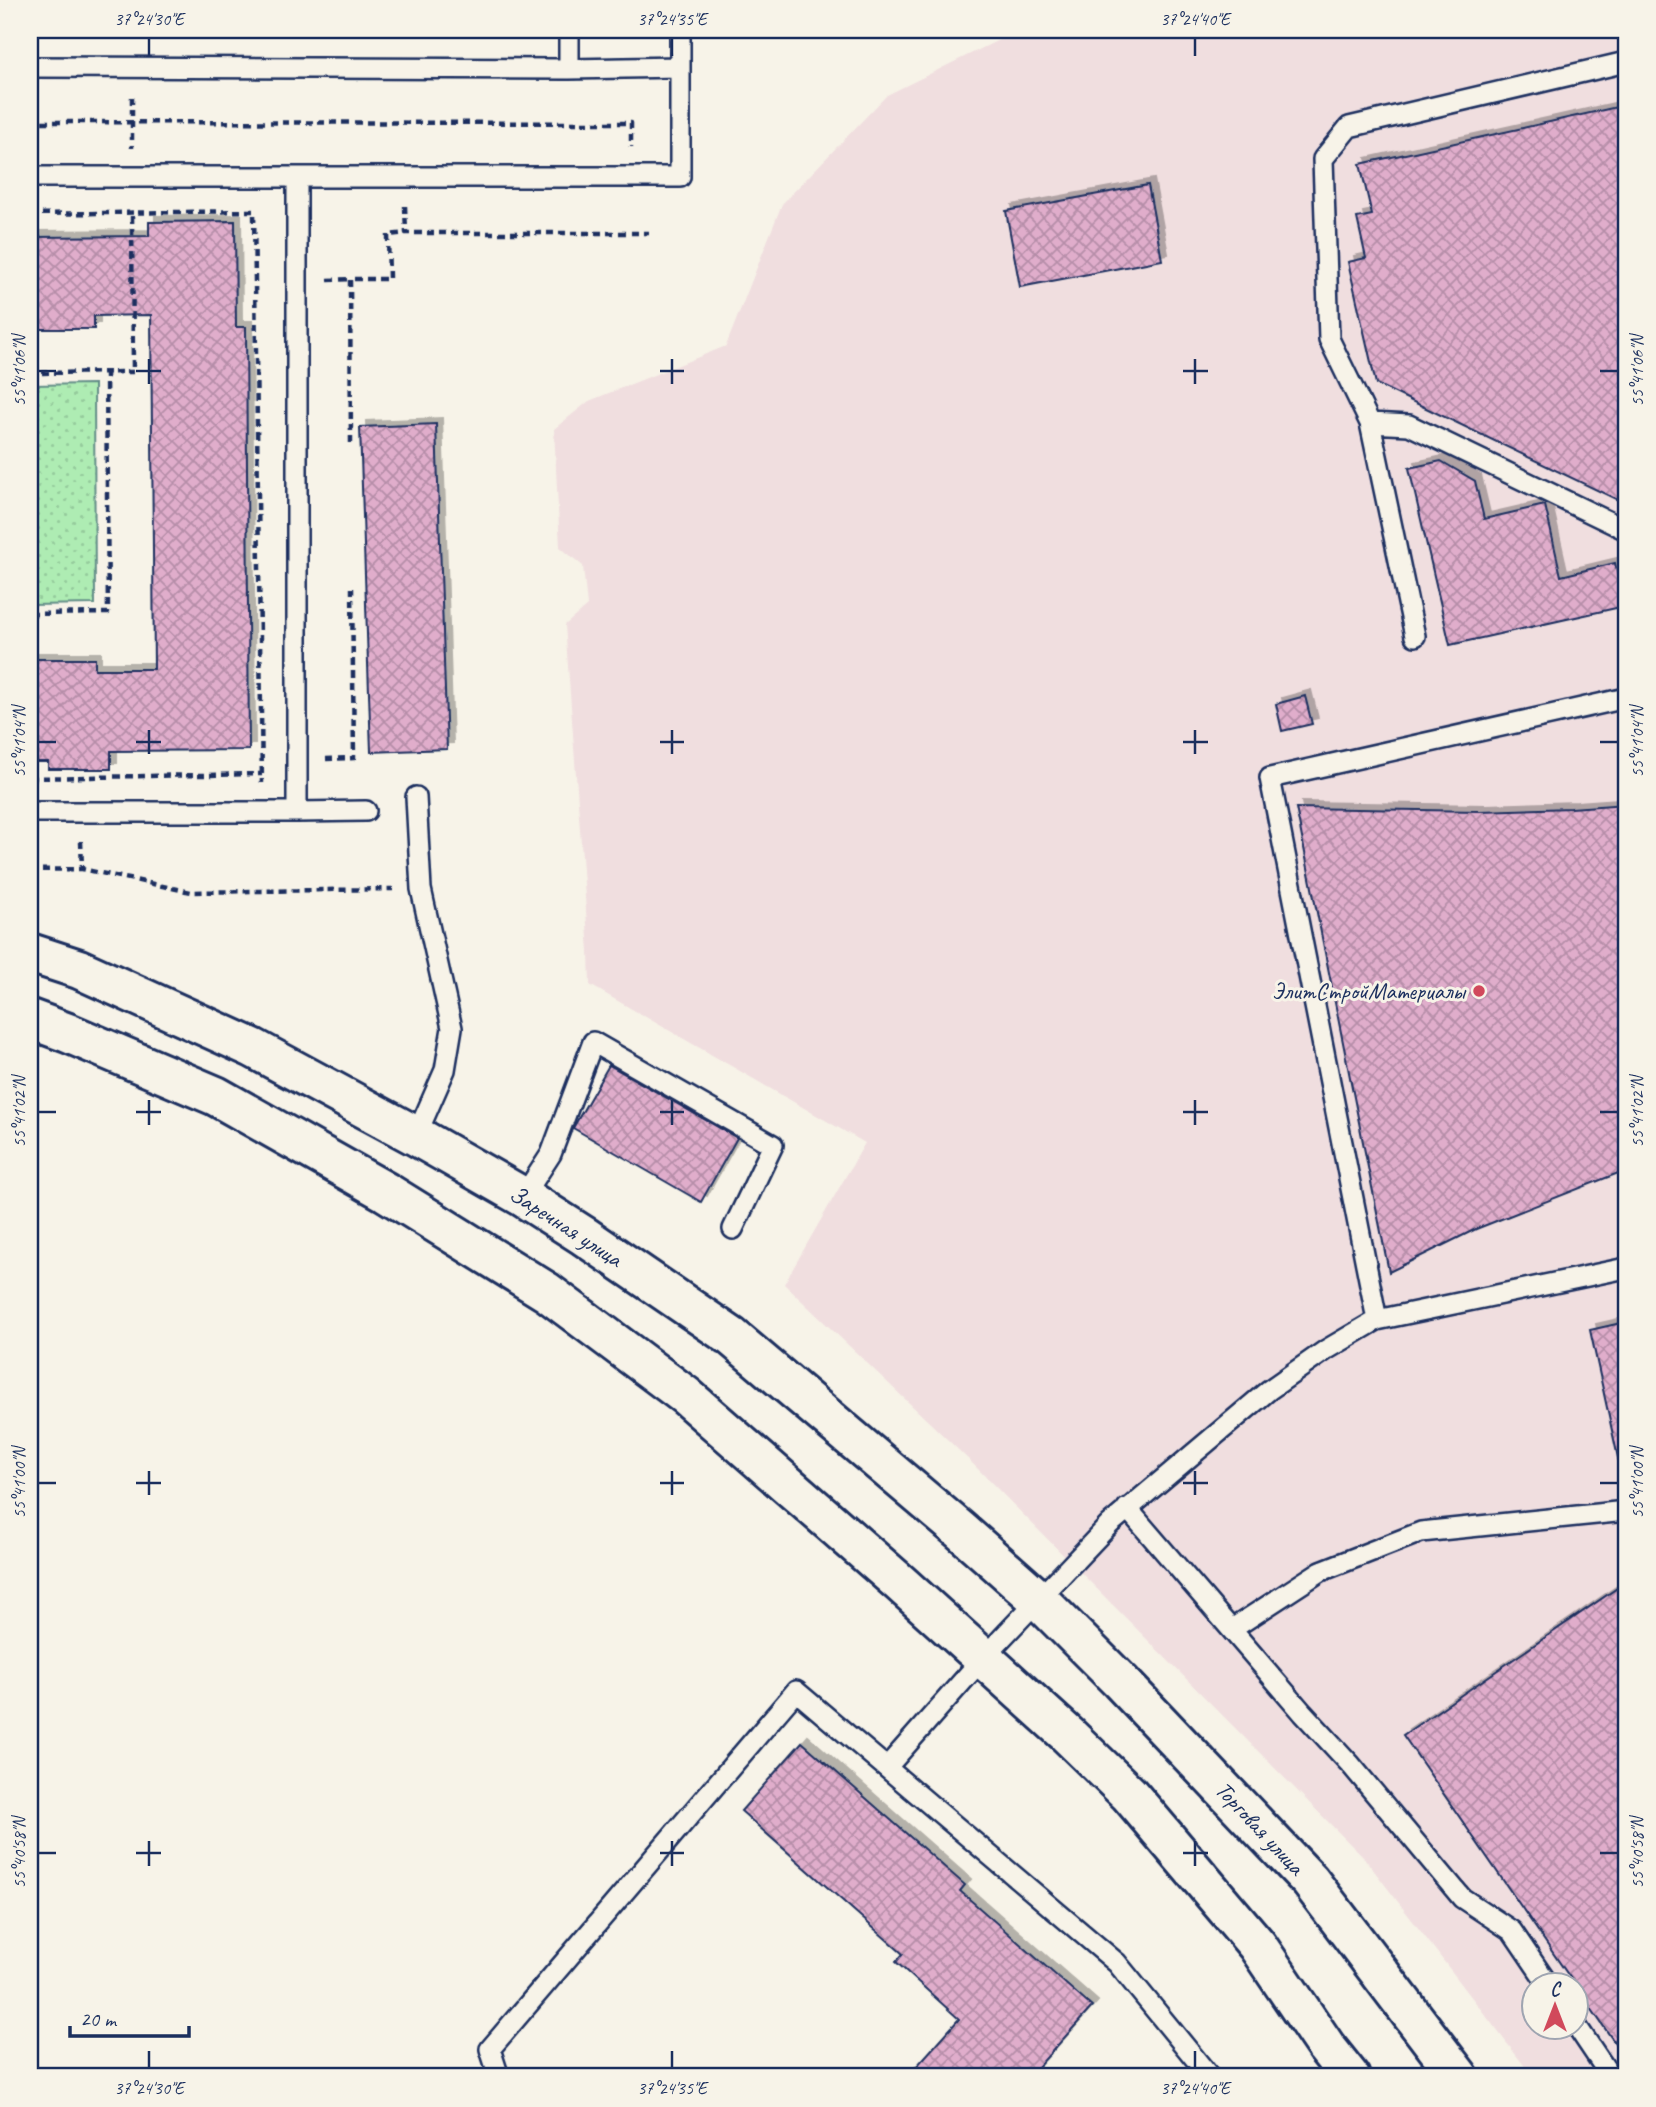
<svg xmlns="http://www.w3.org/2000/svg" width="1656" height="2107" font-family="Caveat,sans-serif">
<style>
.built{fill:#f0dedf;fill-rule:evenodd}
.park{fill:url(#park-dots);stroke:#648e88;stroke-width:2}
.building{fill:url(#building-cross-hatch);stroke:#1b2f5e;stroke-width:2;filter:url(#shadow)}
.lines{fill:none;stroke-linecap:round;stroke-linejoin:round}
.lane-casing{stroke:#1b2f5e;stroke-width:24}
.secondary-casing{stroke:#1b2f5e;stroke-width:44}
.path{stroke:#1b2f5e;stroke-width:4.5;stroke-dasharray:7 5;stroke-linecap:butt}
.lane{stroke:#f7f3e8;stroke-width:19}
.secondary{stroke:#f7f3e8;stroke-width:38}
.ticks{fill:none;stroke:#1b2f5e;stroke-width:2.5}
.poi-dot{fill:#d1495b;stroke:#f7f3e8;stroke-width:2.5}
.labels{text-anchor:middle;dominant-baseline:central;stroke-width:6;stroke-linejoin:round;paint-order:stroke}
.poi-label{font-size:24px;fill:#1b2f5e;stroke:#f7f3e8;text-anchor:end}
.street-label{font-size:24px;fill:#1b2f5e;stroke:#f7f3e8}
.neatline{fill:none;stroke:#1b2f5e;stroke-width:2.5}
.ticks-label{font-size:18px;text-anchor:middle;fill:#1b2f5e}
</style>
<defs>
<pattern id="park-dots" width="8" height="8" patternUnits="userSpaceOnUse" patternTransform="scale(1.75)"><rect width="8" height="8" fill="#aeecb3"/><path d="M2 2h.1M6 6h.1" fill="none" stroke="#95cb9c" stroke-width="1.8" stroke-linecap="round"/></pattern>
<pattern id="building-cross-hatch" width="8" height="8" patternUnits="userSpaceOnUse" patternTransform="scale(1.75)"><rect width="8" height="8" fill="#e0adcb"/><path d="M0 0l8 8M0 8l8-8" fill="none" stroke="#b58da8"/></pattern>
<filter id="shadow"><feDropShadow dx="6" dy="-6" stdDeviation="0" flood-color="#0004"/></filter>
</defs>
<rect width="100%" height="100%" fill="#f7f3e8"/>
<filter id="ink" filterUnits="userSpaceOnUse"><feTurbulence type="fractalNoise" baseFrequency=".0143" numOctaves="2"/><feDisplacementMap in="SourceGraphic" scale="14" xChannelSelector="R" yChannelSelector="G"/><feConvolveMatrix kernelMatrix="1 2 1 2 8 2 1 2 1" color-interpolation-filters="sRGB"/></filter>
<g filter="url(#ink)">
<!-- built -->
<path class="built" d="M1019,30H1626V2077H1533L1365,1859L969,1460L784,1284L865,1143L590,985L589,952L565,625L587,606L583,566L560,547L554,429L589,401L726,346L782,204L887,95ZM1534,1984H1576V2026H1534Z"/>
<!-- park -->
<path class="park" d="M94,384L95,604L30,605V385Z"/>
<!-- building -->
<path class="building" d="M1626,105V504L1376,384L1348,262L1366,258L1357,218L1372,215L1360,164Z
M1148,185L1162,260L1020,287L1006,211Z
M235,221L236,327H246L249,750L111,751V769H48V762H30V659H95V669H154L151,315L94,316V329H30V237L149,236V222Z
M436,424L447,749L371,752L360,427Z
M1441,461L1475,481L1484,519L1545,505L1561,576L1615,563L1625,606L1450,645L1409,468Z
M1305,696L1312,724L1282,731L1276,704Z
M1626,804V1170L1476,1229L1389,1272L1296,808L1480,811L1571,808Z
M609,1065L737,1138L701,1202L573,1128Z
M1621,1323L1626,1348V1467H1620L1590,1330Z
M1626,1582V2059L1403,1735Z
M802,1742L965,1885L960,1891L1092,2007L1029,2077H907L959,2019L896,1962L903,1954L741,1811Z"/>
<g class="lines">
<!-- lane casing -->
<g class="lane-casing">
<path id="lane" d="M30,67L569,69V30
M569,69L680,67
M30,177H680V30
M1370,423L1409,425L1626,530
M1415,636L1370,423L1329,339L1323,159L1349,127L1626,62
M416,797L421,889L452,1028L445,1070L416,1136
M30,812H297V177
M297,812L366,811
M523,1197L551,1154L593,1042L773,1145L733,1229
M1377,1320L1270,778L1626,698
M1127,1508L1303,1713L1351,1765L1462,1898L1512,1931L1548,1984
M1232,1629L1321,1571L1421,1532L1626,1511
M887,1767L983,1658L1110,1524L1269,1390L1326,1350L1377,1320L1626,1268
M1576,2025L1611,2077
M499,2077L490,2049L796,1691L1117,1963L1210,2077"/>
</g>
<!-- secondary casing -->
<g class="secondary-casing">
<path id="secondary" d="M30,953L79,969L253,1048L416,1136L523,1197L584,1236L732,1337L960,1530L1038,1599L1120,1681L1310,1881L1459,2077
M30,1019L68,1033L216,1096L386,1192L547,1292L686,1396L900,1583L1067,1734L1129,1794L1257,1945L1326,2047L1350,2077"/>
</g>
<!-- path -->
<path class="path" d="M132,97V148
M30,122L631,123V147
M405,206L406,233H649
M30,214L254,211L262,783
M328,280L350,279
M30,373L133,372L132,213
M351,443L350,279H389L388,235L406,233
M30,614L108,613L106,372
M326,759L354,758L352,588
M30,778L262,774
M81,841L82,869L191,892L393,889
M30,870L82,869"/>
<!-- lane -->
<use href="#lane" class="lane"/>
<!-- secondary -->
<use href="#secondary" class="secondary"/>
</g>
</g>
<!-- ticks -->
<path class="ticks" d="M149,38V56M672,38V56M1195,38V56M149,359V384M672,359V384M1195,359V384M38,371H56M136,371H161M660,371H684M1183,371H1208M1600,371H1618M149,730V754M672,730V754M1195,730V754M38,742H56M136,742H161M660,742H684M1183,742H1208M1600,742H1618M149,1100V1125M672,1100V1125M1195,1100V1125M38,1112H56M136,1112H161M660,1112H684M1183,1112H1208M1600,1112H1618M149,1471V1495M672,1471V1495M1195,1471V1495M38,1483H56M136,1483H161M660,1483H684M1183,1483H1208M1600,1483H1618M149,1841V1866M672,1841V1866M1195,1841V1866M38,1853H56M136,1853H161M660,1853H684M1183,1853H1208M1600,1853H1618M149,2051V2068M672,2051V2068M1195,2051V2068"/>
<!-- markers -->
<circle class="poi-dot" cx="1479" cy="991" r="7"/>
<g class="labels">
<!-- poi labels -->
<g class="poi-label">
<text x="1465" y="991">ЭлитСтройМатериалы</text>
</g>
<!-- street labels -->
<g class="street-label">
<text transform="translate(566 1226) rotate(33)">Заречная улица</text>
<text transform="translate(1260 1828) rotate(47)">Торговая улица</text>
</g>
</g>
<!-- margin -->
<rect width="1656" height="2107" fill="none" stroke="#f7f3e8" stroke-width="77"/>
<!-- north arrow -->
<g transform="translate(1555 2006)"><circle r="33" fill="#f7f3e8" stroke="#9fa5b1" stroke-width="2"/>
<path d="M0-5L12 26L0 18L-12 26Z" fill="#d1495b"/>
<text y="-10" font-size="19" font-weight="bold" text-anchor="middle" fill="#1b2f5e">С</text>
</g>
<!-- scale -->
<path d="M70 2026v10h119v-10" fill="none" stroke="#1b2f5e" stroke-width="3.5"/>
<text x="80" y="2026" font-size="21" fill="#1b2f5e" stroke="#f7f3e8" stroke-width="5" paint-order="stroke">20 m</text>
<rect x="38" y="38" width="1580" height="2030" class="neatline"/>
<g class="ticks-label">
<text x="149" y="25">37°24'30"E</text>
<text x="672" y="25">37°24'35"E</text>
<text x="1195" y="25">37°24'40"E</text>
<text transform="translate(19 371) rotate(-90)" y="6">55°41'06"N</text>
<text transform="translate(1637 371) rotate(-90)" y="6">55°41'06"N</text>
<text transform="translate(19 742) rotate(-90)" y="6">55°41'04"N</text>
<text transform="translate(1637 742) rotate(-90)" y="6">55°41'04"N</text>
<text transform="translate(19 1112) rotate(-90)" y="6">55°41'02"N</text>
<text transform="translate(1637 1112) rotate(-90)" y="6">55°41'02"N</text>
<text transform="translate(19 1483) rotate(-90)" y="6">55°41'00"N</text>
<text transform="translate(1637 1483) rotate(-90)" y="6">55°41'00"N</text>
<text transform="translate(19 1853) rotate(-90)" y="6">55°40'58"N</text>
<text transform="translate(1637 1853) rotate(-90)" y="6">55°40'58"N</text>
<text x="149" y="2094">37°24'30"E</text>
<text x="672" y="2094">37°24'35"E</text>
<text x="1195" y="2094">37°24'40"E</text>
</g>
</svg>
